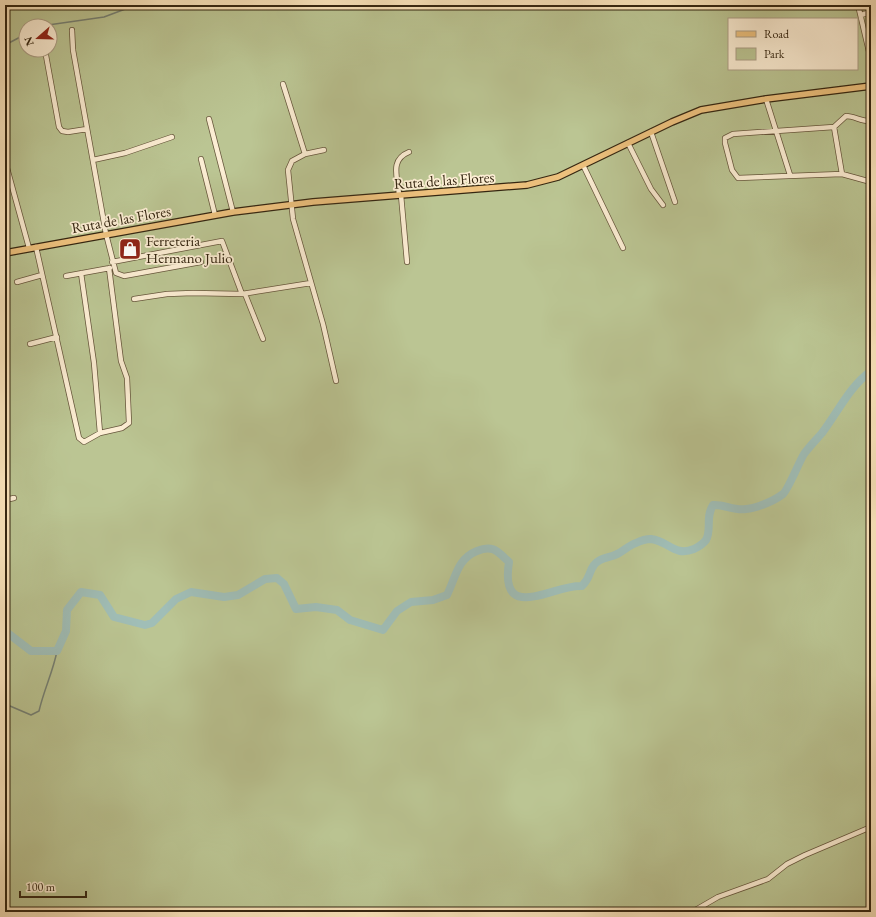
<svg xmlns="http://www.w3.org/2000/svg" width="876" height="917" font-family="'EB Garamond',serif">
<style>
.green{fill:#bbc593;stroke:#787652;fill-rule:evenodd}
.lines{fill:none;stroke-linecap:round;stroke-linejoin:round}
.stream{stroke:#758175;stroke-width:1.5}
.river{stroke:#a0beb7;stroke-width:8}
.minor-casing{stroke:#66563c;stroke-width:6}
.major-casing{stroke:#352611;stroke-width:8}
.minor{stroke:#fceed4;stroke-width:4.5}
.major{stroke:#eec27e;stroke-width:5.5}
.labels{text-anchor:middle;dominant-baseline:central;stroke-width:3.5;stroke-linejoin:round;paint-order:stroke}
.street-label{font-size:15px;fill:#352611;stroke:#fceed4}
.poi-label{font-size:15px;fill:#352611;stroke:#fceed4;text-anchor:start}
</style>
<rect width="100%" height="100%" fill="#fbe5bd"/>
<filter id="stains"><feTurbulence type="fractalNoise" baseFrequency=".005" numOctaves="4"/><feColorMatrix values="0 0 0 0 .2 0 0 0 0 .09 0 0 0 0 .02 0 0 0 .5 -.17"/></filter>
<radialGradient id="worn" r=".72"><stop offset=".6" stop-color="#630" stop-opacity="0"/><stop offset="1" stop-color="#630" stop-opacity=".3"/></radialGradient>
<!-- green -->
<path class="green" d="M5,5H871V912H5ZM729,19H857V69H729ZM26,26H50V50H26Z"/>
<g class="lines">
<!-- stream -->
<path class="stream" d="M41,26L104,17L136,5
M5,45L26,34
M5,707L10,706L31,715L39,711C44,689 53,672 57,651"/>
<!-- river -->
<path class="river" d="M5,631L31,651H57L66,631L67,610L81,592L100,595L114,617L145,625L152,623L176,599L191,592L224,597L238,595L265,579L277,578L284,584L296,609L316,607L337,610L350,620L383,630L397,611L411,602L433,600L447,595C456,577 457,559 477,551C493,544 498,552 509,562C499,625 554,584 582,586C591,577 588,573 594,565C599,558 608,558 615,555C623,552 629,545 636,543C640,541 647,539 651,539C669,541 674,557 694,549C698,547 703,544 706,540C712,529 705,518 713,505C724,504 734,511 746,509C757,508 774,501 783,494C788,490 799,462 804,454C809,447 816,440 822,433C838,412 849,387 871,371"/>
<!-- minor casing -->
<g class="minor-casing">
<path id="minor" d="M858,5L871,60
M861,15L871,12
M72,30L73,50L106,234L116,273L124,276L201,262
M45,50L59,127L62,131L68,132L87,129
M283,84L305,154
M766,99L790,175
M209,119L233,212
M868,121L871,131
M834,127L842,174L738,178L732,170L725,143V138L733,134L834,127L846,116C854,116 863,122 871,121
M651,132L675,202
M628,143L651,189L663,205
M324,150L305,154L292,161L288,170L293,219L323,324L336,381
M201,159L215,215
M93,160L125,153L172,137
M583,165L623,248
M7,168L29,248
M842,174L871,182
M399,195C398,178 389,160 409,152
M401,195L407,262
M36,247L79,438L84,442L100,433L122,428L129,423L127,378L121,361L109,268
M112,262L222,241L242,294L311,283
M81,273L94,363L100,433
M66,276L110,268
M17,282L42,275
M245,294L263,339
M134,299L167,294L193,293L242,294
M30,344L57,337
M5,500L14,498
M692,912L718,897L768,879L787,864L805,855L871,827"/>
</g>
<!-- major casing -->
<g class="major-casing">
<path id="major" d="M5,253L233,212L313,202L527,185L558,177L672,122L701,110L766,99L871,86"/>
</g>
<!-- minor -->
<use href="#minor" class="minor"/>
<!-- major -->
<use href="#major" class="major"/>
</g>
<!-- icons -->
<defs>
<g id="shop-square" transform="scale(1.15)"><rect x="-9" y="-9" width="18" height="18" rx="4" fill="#8f2418" stroke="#fceed4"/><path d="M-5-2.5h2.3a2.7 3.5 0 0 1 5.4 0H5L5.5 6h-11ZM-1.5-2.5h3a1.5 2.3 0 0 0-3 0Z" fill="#fff"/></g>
</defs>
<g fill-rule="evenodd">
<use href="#shop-square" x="130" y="249"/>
</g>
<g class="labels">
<!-- street labels -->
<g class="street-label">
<text transform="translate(444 180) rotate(-4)">Ruta de las Flores</text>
<text transform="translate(121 219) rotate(-10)">Ruta de las Flores</text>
</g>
<!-- poi labels -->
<g class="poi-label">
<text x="146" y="240">Ferreteria<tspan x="146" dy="17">Hermano Julio</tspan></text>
</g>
</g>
<!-- margin -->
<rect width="876" height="917" fill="none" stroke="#fbe5bd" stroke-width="20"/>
<rect x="6" y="6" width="864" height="905" fill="none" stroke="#352611" stroke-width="2"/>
<rect x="10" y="10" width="856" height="897" fill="none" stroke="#352611"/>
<!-- legend -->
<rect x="728" y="18" width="130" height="52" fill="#fceed4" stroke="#ac9e86"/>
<rect x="736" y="31" width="20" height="6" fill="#eec27e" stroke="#ac9e86"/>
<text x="764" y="38" font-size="12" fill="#352611">Road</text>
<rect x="736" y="48" width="20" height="12" fill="#bbc593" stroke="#ac9e86"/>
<text x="764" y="58" font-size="12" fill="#352611">Park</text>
<!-- north arrow -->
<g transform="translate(38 38) rotate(250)"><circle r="19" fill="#fceed4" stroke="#ac9e86"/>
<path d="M0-3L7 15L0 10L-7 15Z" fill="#8f2418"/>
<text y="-6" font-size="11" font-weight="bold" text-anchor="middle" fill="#352611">N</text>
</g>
<!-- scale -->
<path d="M20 891v6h66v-6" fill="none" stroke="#352611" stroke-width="2"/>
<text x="26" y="891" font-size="12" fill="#352611" stroke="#fceed4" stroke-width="3" paint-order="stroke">100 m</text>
<rect width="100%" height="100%" filter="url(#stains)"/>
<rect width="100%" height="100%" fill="url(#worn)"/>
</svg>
